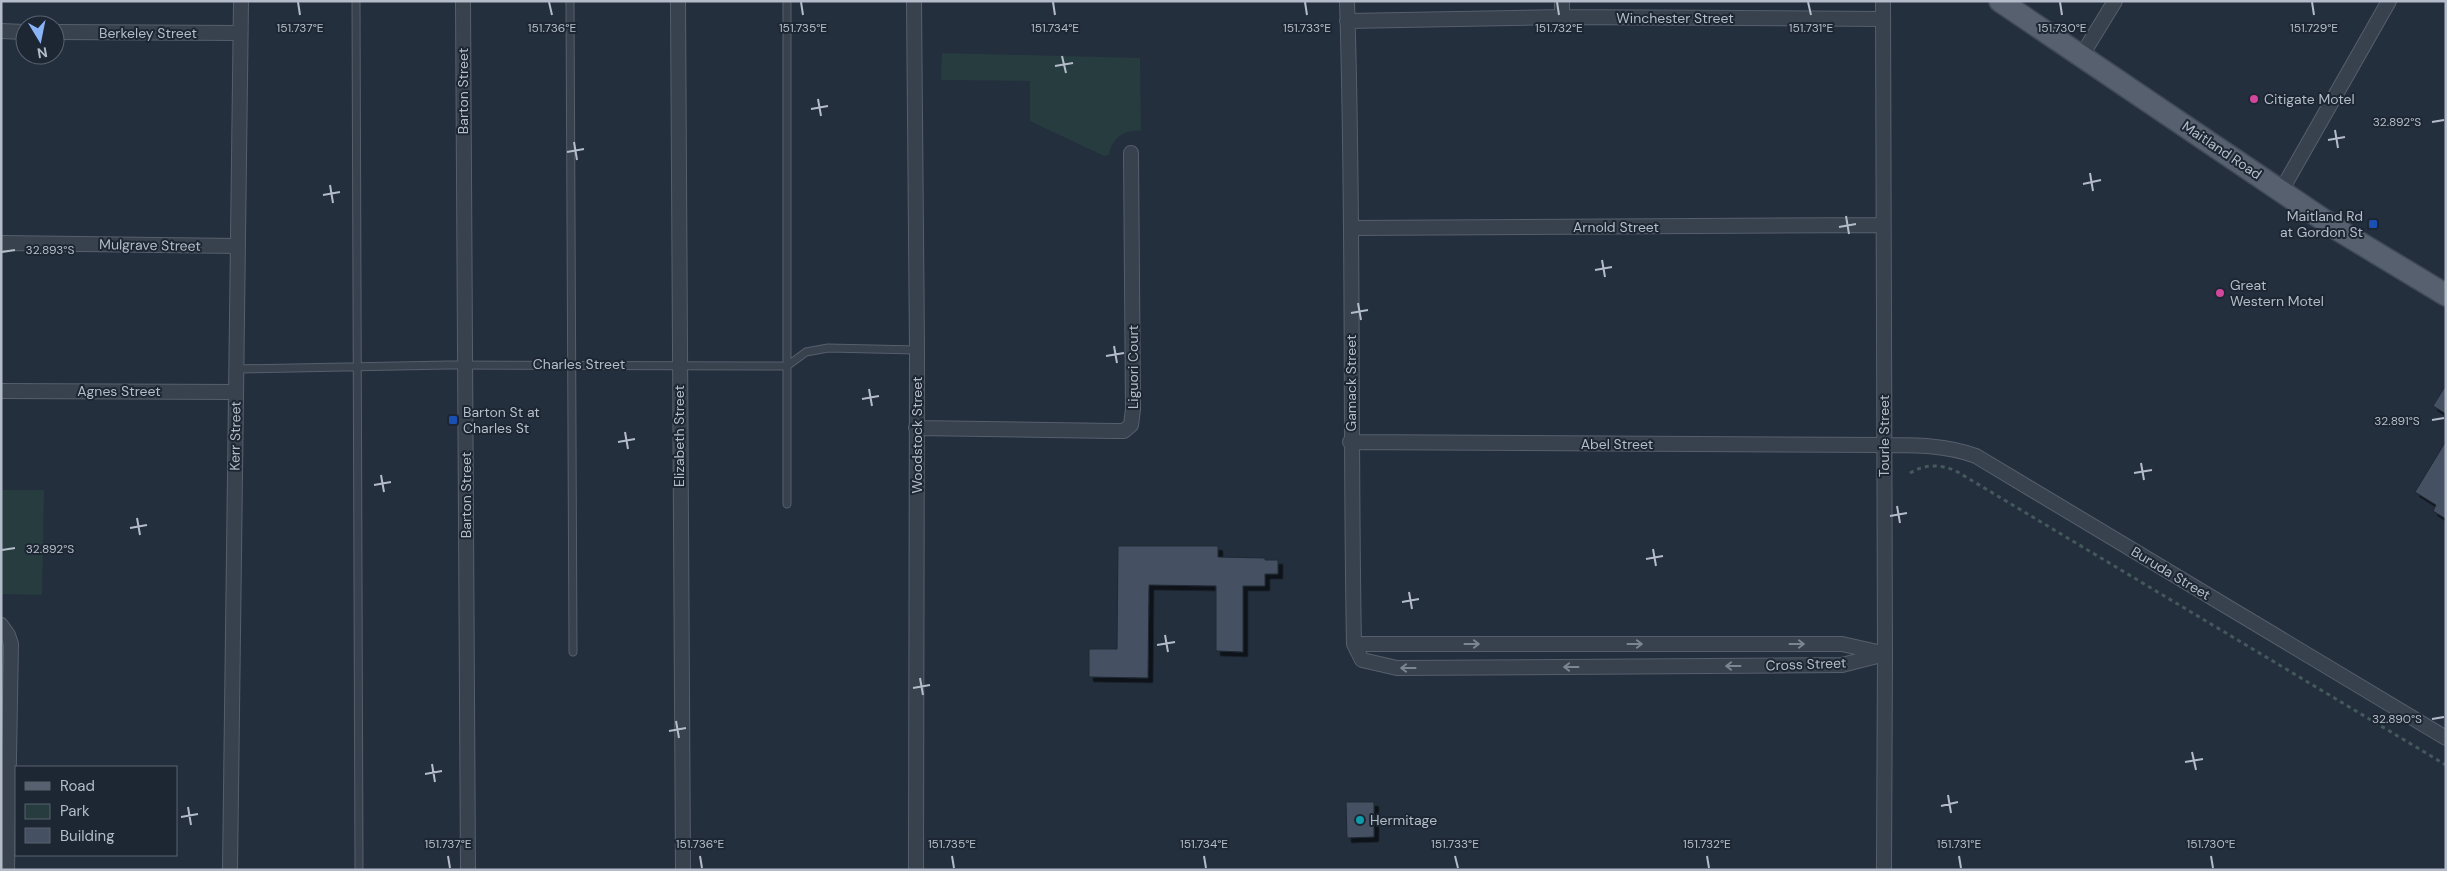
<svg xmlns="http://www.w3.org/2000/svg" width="2447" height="871" font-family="'DM Sans',sans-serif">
  <defs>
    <filter id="shadow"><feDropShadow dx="4.5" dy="4.5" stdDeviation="0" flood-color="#0009"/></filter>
  </defs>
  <rect width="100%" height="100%" fill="#242f3e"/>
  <path fill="#263c3f" d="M 942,53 L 1140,58 L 1141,131 C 1124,129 1112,138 1109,155 L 1104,156 L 1030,121 L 1030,81 L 941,80 Z
    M 1,490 L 44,490 L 42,595 L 1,594 Z"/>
  <path fill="#455162" stroke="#1f2835" filter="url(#shadow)" d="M 2446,385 L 2446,414 L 2433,406 Z
    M 2446,441 L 2446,519 L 2433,511 L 2436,505 L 2415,492 Z
    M 1118,546 L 1218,546 L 1218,557 L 1265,558 L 1265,560 L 1278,560 L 1278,574 L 1265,574 L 1265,586 L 1243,586 L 1243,652 L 1216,651 L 1216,586 L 1149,585 L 1148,678 L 1089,677 L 1089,649 L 1117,649 Z
    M 1346,802 L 1374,802 L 1374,837 L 1347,838 Z"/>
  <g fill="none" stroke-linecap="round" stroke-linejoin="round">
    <g stroke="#565f6c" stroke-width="9">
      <path id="lane" d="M 356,1 L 359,870
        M 570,1 L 573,652
        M 236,369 L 449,365 L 787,366 L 806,352 L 828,348 L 917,350
        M 787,504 L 787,1"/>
    </g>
    <g stroke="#565f6c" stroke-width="16">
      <path id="street" d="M 463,1 L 468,870
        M 678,1 L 683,870
        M 914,1 L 917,350 L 916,870
        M 1347,1 C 1354,215 1350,430 1354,644 L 1362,660 L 1397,668 L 1842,665 L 1885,654
        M 1883,1 L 1885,654 L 1884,870
        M 1562,17 L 1562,1
        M 1347,21 L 1562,17 L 1883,19
        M 1,31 L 25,32
        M 55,32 L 240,33
        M 2082,55 L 2115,1
        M 2281,191 L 2389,1
        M 1351,228 L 1882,225
        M 1,243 L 238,246
        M 1,391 L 236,392
        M 916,428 L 1115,431 L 1124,431 L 1131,425 L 1133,409 L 1131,153
        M 1350,442 L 1884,445 C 1916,445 1946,445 1976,456 L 2446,738
        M 1,625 L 8,635 L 11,644 L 7,870
        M 1354,644 L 1842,644 L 1882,653
        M 230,870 L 241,1"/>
    </g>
    <g stroke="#414a57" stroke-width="24">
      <path id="primary" d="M 2000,1 L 2340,231 L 2446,295"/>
    </g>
    <path stroke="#44595c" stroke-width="3" stroke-dasharray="4 4" stroke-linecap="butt" d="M 1910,473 C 1925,464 1941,464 1956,471 L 2446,765"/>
    <use href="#lane" stroke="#38414e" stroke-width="7"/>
    <use href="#street" stroke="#38414e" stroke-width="14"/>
    <use href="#primary" stroke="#56606e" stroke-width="21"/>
  </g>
  <defs><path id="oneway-shaft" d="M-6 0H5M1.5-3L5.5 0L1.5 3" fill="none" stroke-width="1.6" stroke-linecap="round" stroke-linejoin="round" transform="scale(1.25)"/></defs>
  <g stroke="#7c8592">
    <use href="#oneway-shaft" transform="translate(1472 644)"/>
    <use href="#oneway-shaft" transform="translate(1635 644)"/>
    <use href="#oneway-shaft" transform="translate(1797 644)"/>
    <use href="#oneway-shaft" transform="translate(1733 666) rotate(180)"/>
    <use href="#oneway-shaft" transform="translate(1571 667) rotate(180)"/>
    <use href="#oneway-shaft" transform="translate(1408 668) rotate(180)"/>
  </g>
  <path fill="none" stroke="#b4bcc9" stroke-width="2" d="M 298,2 L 300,15M 549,2 L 552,15M 801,2 L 803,15M 1053,2 L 1055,15M 1305,2 L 1307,15M 1557,2 L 1559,15M 1808,2 L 1811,15M 2060,2 L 2062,15M 2312,2 L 2314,15M 1062,56 L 1066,73M 1055,66 L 1073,63M 818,99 L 821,116M 811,109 L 828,106M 2432,122 L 2444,120M 2335,130 L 2338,148M 2328,140 L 2345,137M 574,142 L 577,160M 567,152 L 584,149M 2090,173 L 2093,191M 2083,184 L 2101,180M 330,185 L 333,203M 323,195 L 340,192M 1846,216 L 1849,234M 1839,227 L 1856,224M 2,252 L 15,250M 1602,260 L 1605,277M 1595,270 L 1612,267M 1358,303 L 1361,320M 1351,313 L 1368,310M 1114,346 L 1117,363M 1106,356 L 1124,353M 869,389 L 872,406M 862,399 L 879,396M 2432,420 L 2444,418M 625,432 L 628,449M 618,442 L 635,439M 2141,463 L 2144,480M 2134,473 L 2152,470M 381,475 L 384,492M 374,485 L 391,482M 1897,506 L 1900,523M 1890,516 L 1907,513M 137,518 L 140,535M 130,528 L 147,525M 1653,549 L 1656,566M 2,550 L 15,548M 1646,559 L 1663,556M 1409,592 L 1412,609M 1402,602 L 1419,599M 1165,635 L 1168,652M 1157,645 L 1175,642M 920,678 L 923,695M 913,688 L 930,685M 2432,719 L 2444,717M 676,721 L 679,738M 669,731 L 686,728M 2192,752 L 2196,770M 2185,762 L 2203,759M 432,764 L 435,782M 425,774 L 442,771M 1948,795 L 1951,813M 1941,806 L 1958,802M 188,807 L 191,825M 181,817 L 198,814M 448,856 L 450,868M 700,856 L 702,868M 952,856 L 954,868M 1204,856 L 1206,868M 1455,856 L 1458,868M 1707,856 L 1709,868M 1959,856 L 1961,868M 2211,856 L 2213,868"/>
  <g fill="#d1479c" stroke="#1d2633" stroke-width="2">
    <circle cx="2254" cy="99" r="5"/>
    <circle cx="2220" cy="293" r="5"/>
  </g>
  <g fill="#1a4fb4" stroke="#1d2633" stroke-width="2">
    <rect x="2368" y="219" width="10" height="10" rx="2.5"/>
    <rect x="448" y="415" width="10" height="10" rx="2.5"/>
  </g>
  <circle fill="#0f9aa8" stroke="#1d2633" stroke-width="2" cx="1360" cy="820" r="5"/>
  <g text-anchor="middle" stroke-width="4" stroke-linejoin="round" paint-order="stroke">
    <g font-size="14" fill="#b4bcc9" stroke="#1d2633">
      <text x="1675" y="23">Winchester Street</text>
      <text x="148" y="38">Berkeley Street</text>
      <text transform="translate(463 91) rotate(-90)" y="5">Barton Street</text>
      <text transform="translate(2222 150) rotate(34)" y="5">Maitland Road</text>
      <text x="1616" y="232">Arnold Street</text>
      <text transform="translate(150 245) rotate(1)" y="5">Mulgrave Street</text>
      <text x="579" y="369">Charles Street</text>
      <text transform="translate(1133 367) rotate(-90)" y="5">Liguori Court</text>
      <text transform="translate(1351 383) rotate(-90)" y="5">Gamack Street</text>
      <text x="119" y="396">Agnes Street</text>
      <text transform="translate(917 435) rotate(-90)" y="5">Woodstock Street</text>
      <text transform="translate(235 436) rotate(-89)" y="5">Kerr Street</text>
      <text transform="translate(679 436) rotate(-90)" y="5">Elizabeth Street</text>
      <text transform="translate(1884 436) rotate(-90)" y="5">Tourle Street</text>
      <text x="1617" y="449">Abel Street</text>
      <text transform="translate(466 495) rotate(-90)" y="5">Barton Street</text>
      <text transform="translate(2171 573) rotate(31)" y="5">Buruda Street</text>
      <text transform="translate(1806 664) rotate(-2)" y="5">Cross Street</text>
    </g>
    <g font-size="14" fill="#b4bcc9" stroke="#1d2633" text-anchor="start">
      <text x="2264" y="104">Citigate Motel</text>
      <text x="2363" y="221" text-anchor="end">Maitland Rd<tspan x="2363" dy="16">at Gordon St</tspan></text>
      <text x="2230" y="290">Great<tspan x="2230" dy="16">Western Motel</tspan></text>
      <text x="463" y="417">Barton St at<tspan x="463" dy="16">Charles St</tspan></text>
      <text x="1370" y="825">Hermitage</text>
    </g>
  </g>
  <g font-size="12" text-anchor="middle" fill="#b4bcc9" stroke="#1d2633" stroke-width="4" stroke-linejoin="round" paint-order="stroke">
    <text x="300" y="32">151.737°E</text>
    <text x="552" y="32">151.736°E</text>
    <text x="803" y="32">151.735°E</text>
    <text x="1055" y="32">151.734°E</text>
    <text x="1307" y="32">151.733°E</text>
    <text x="1559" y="32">151.732°E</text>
    <text x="1811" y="32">151.731°E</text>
    <text x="2062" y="32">151.730°E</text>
    <text x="2314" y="32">151.729°E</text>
    <text x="2397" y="126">32.892°S</text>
    <text x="50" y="254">32.893°S</text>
    <text x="2397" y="425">32.891°S</text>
    <text x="50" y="553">32.892°S</text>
    <text x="2397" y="723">32.890°S</text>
    <text x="448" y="848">151.737°E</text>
    <text x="700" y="848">151.736°E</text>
    <text x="952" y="848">151.735°E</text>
    <text x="1204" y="848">151.734°E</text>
    <text x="1455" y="848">151.733°E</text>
    <text x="1707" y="848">151.732°E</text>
    <text x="1959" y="848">151.731°E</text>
    <text x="2211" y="848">151.730°E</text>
  </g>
  <rect width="2447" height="871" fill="none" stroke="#b4bcc9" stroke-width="5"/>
  <rect x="15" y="766" width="162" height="90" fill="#1d2633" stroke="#59626f"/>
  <rect x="25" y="782" width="25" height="8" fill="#56606e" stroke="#59626f"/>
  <text x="60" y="791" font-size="15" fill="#b4bcc9">Road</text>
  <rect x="25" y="804" width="25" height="15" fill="#263c3f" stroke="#59626f"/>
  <text x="60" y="816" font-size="15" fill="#b4bcc9">Park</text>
  <rect x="25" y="828" width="25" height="15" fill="#455162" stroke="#59626f"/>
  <text x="60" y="841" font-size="15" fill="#b4bcc9">Building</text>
  <g transform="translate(40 40) rotate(170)"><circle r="24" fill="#1d2633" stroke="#59626f"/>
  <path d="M0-4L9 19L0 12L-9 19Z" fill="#8ab4f8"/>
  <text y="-8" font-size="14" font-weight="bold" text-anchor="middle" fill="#b4bcc9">N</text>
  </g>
</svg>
